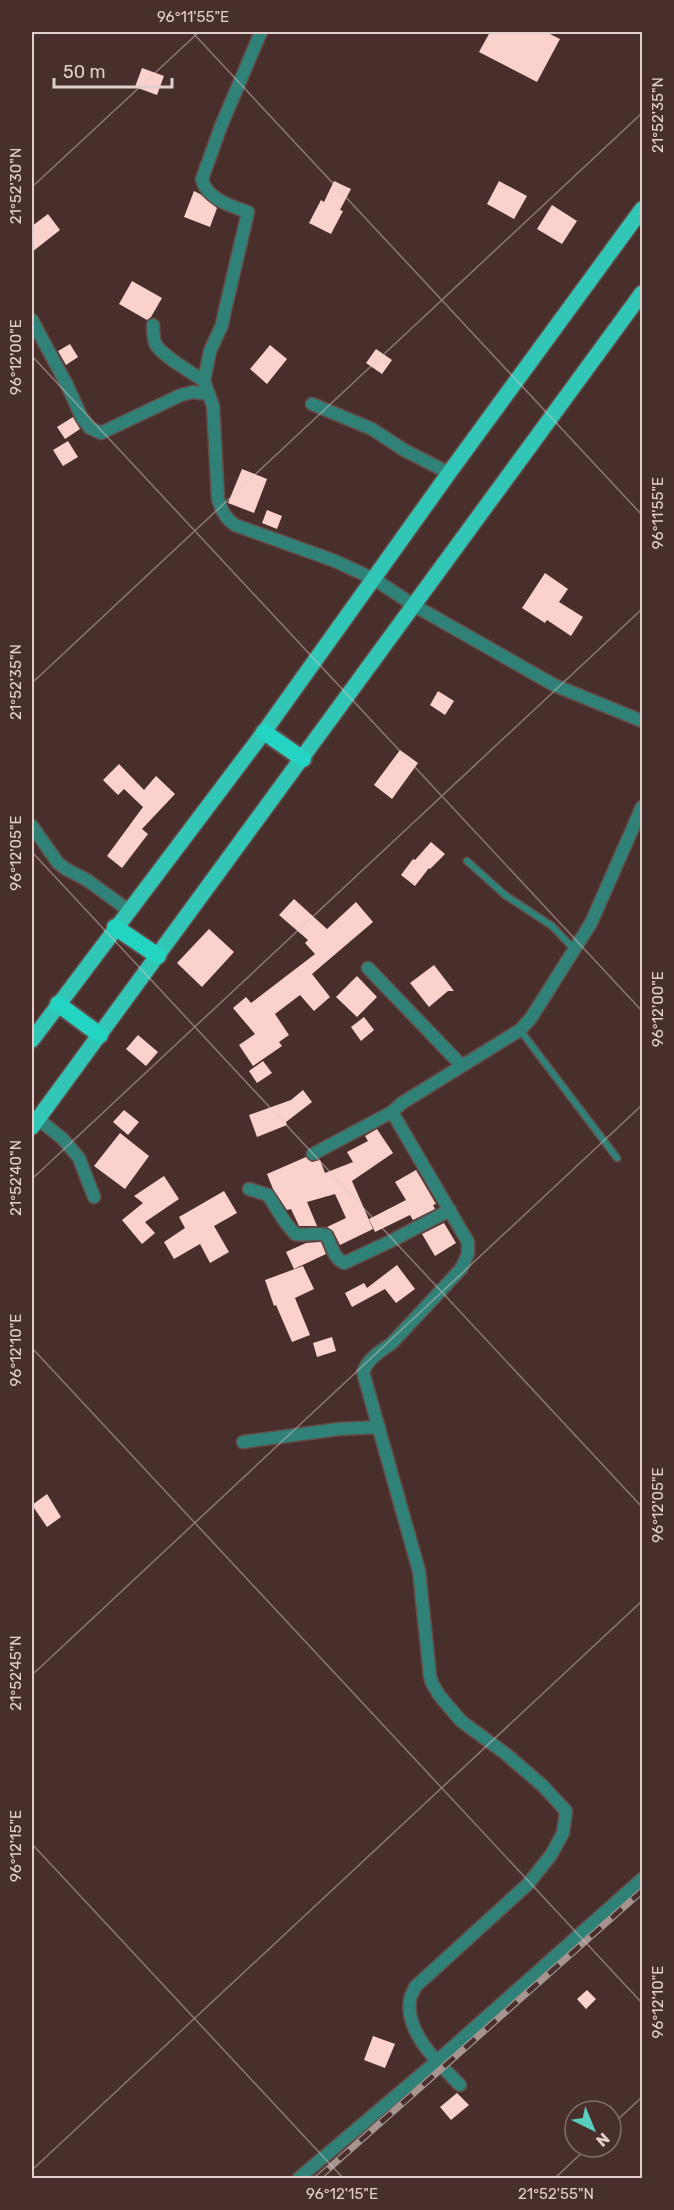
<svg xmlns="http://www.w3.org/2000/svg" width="674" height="2210" font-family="Rubik,sans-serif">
  <rect width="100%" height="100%" fill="#492f2c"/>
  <path fill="#fad1cb" d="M 490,32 L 546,32 L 560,39 L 537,82 L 479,52 Z
    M 142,68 L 164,76 L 157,95 L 135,87 Z
    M 334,181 L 351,189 L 340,210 L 343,211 L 331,234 L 309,223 L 321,200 L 324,202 Z
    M 499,181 L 527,196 L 514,219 L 487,204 Z
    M 194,191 L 200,194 L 217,208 L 210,227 L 184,217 Z
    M 552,205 L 577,221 L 562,244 L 537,229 Z
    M 48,214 L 60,230 L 32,252 L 32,226 Z
    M 132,281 L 162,298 L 151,317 L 147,320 L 119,304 Z
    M 70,344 L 78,357 L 66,365 L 58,351 Z
    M 270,345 L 287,359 L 267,384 L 250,369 Z
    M 376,349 L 392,360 L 382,374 L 366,363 Z
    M 73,417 L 80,429 L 65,439 L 57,427 Z
    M 68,441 L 78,457 L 63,466 L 53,450 Z
    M 242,469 L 267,479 L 254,513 L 228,503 Z
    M 267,510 L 282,516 L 277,529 L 262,523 Z
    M 545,573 L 568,589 L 559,602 L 583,617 L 571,636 L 547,620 L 545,623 L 522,608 Z
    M 438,691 L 454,701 L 445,715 L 430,705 Z
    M 400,750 L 418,763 L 392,799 L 374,785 Z
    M 119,764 L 144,790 L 156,776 L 175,794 L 142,829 L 148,834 L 122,868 L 107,856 L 143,807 L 124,789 L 118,795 L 103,780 Z
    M 431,842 L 445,854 L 430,869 L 429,868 L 415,886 L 401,875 L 413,859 L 415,860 Z
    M 294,899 L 327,929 L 356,902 L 373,922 L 312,974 L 330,997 L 314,1011 L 300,995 L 275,1014 L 289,1035 L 279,1042 L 282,1046 L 253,1066 L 239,1045 L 255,1034 L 233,1008 L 246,997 L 251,1003 L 315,954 L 305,943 L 308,940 L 279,915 Z
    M 209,929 L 234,952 L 202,987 L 177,963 Z
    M 434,965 L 454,991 L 448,991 L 429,1007 L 410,983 Z
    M 357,976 L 377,997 L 357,1017 L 336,997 Z
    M 364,1017 L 374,1030 L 361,1041 L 351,1027 Z
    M 138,1035 L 158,1052 L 146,1066 L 126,1049 Z
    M 263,1061 L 272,1073 L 257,1083 L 249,1071 Z
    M 303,1090 L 312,1102 L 286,1122 L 287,1125 L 257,1137 L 249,1115 L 291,1100 Z
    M 124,1110 L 139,1122 L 128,1135 L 113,1122 Z
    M 377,1129 L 393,1153 L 352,1181 L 373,1229 L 340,1245 L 333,1231 L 327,1227 L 346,1218 L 335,1194 L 307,1202 L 317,1226 L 299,1226 L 291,1209 L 287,1210 L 273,1189 L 267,1174 L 306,1157 L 312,1162 L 320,1160 L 325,1173 L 353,1162 L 347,1152 L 368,1141 L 365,1136 Z
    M 120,1133 L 149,1156 L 125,1189 L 94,1166 Z
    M 416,1170 L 436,1204 L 433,1205 L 435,1209 L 413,1220 L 410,1215 L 375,1232 L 369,1219 L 406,1200 L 395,1182 Z
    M 164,1176 L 179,1199 L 145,1222 L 155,1233 L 142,1244 L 122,1220 L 143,1203 L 134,1196 Z
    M 224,1191 L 237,1213 L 214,1226 L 229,1252 L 210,1263 L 200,1244 L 174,1259 L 164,1242 L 185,1228 L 179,1217 Z
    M 444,1223 L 456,1243 L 435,1256 L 422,1234 Z
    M 319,1242 L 321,1242 L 326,1254 L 294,1269 L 286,1252 L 306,1243 Z
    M 397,1265 L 415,1289 L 396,1303 L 385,1289 L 352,1307 L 345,1293 L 364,1283 L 367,1288 Z
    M 303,1266 L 314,1289 L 295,1298 L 310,1335 L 292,1342 L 276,1305 L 274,1306 L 265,1280 Z
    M 332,1337 L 336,1351 L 317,1357 L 313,1343 Z
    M 47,1494 L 61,1517 L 47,1527 L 32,1505 Z
    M 587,1990 L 596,1999 L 586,2009 L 577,1999 Z
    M 373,2036 L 395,2044 L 385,2068 L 364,2060 Z
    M 457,2093 L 469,2105 L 451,2120 L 440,2107 Z"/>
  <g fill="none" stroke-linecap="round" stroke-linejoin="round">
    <g stroke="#644c49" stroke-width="9">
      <path id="service" d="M 467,861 L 505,895 L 552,926 L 574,949
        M 520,1030 L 617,1158"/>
    </g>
    <g stroke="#644c49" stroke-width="15">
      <path id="minor" d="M 261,32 L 221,126 L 202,179 C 206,198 230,206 248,212 L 225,310 L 222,325 L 210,351 L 204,381 L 213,406 L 218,499 C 222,511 225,518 235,525 L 335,561 L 374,579 L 415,606 L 554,685 L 642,721
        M 32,320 L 67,385 L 82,418 L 90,428 L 101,433 L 181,395 L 193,392 L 209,394
        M 153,325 C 153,332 153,339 156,345 C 165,358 191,372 204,381
        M 312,404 L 372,429 L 404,450 L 449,473
        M 32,826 L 58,863 L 66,869 L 87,880 L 128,910
        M 368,968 L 462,1066
        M 38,1119 L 63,1139 L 79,1158 L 94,1197
        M 313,1154 L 392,1112
        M 249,1189 L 268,1195 L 285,1222 L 295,1234 C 306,1236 317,1232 326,1235 C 332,1245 333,1258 344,1263 L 391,1241 L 450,1210
        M 243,1442 L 339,1429 L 379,1427
        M 460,2085 C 439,2064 405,2033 410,2000 C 410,1996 414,1991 415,1987 L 528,1884 L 551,1855 L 563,1833 L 566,1811 L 543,1786 L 506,1754 L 461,1721 L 439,1695 L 432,1683 L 430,1676 L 419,1571 L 363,1372 C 368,1359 380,1351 391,1344 L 461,1269 L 468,1254 L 468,1242 L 392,1112 L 402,1103 L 520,1030 L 531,1018 L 591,923 L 642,807
        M 299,2178 L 437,2061 L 642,1879"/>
    </g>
    <g stroke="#644c49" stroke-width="18">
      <path id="primary" d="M 32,1040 L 264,732 L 449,473 L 642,209
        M 32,1127 L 642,293"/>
    </g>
    <g stroke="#644c49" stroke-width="20">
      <path id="trunk" d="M 264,732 L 303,759
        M 115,927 L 158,956
        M 58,1004 L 100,1035"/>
    </g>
    <use href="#service" stroke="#308278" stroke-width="6"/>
    <use href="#minor" stroke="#308278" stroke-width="12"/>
    <use href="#primary" stroke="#32c6b6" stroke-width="15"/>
    <use href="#trunk" stroke="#24d4c2" stroke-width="16"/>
    <g stroke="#a79390" stroke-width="7">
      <path id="rail" d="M 318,2178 L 642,1891"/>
    </g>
    <use href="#rail" stroke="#492f2c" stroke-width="4.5" stroke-dasharray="14" stroke-linecap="butt"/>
  </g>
  <path fill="none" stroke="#e0cfcd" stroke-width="1.5" stroke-opacity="0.45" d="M 192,32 L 642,515M 32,187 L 199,32M 32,356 L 642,1011M 32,683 L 642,113M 32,852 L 642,1507M 32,1179 L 642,609M 32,1348 L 642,2003M 32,1675 L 642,1105M 32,1844 L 343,2178M 611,2126 L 642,2097M 32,2170 L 642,1601M 555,2178 L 588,2147"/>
  <rect width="674" height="2210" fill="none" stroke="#492f2c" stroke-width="66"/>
  <g transform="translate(593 2129) rotate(137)"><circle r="28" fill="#492f2c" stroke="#856f6c" stroke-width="1.5"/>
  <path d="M0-4.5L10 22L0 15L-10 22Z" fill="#58cebf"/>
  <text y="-9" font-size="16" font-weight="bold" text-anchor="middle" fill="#e0cfcd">N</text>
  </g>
  <path d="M54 78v9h118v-9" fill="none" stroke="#e0cfcd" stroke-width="3"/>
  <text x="63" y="78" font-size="18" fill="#e0cfcd" stroke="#492f2c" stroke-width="4.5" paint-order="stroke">50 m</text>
  <rect x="33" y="33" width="608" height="2144" fill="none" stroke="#e0cfcd" stroke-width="2"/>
  <g font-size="15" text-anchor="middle" fill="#e0cfcd">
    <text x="193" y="22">96°11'55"E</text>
    <text transform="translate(658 115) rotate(-90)" y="5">21°52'35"N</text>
    <text transform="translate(16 186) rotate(-90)" y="5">21°52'30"N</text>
    <text transform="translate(16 357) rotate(-90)" y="5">96°12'00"E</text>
    <text transform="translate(658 513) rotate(-90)" y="5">96°11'55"E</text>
    <text transform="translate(16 682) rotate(-90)" y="5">21°52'35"N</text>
    <text transform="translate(16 853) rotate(-90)" y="5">96°12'05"E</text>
    <text transform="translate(658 1009) rotate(-90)" y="5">96°12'00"E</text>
    <text transform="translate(16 1178) rotate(-90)" y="5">21°52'40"N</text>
    <text transform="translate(16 1350) rotate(-90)" y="5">96°12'10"E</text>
    <text transform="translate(658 1505) rotate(-90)" y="5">96°12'05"E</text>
    <text transform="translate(16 1673) rotate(-90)" y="5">21°52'45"N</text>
    <text transform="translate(16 1846) rotate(-90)" y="5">96°12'15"E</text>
    <text transform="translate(658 2002) rotate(-90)" y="5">96°12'10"E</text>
    <text x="342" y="2199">96°12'15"E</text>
    <text x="556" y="2199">21°52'55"N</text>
  </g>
</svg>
